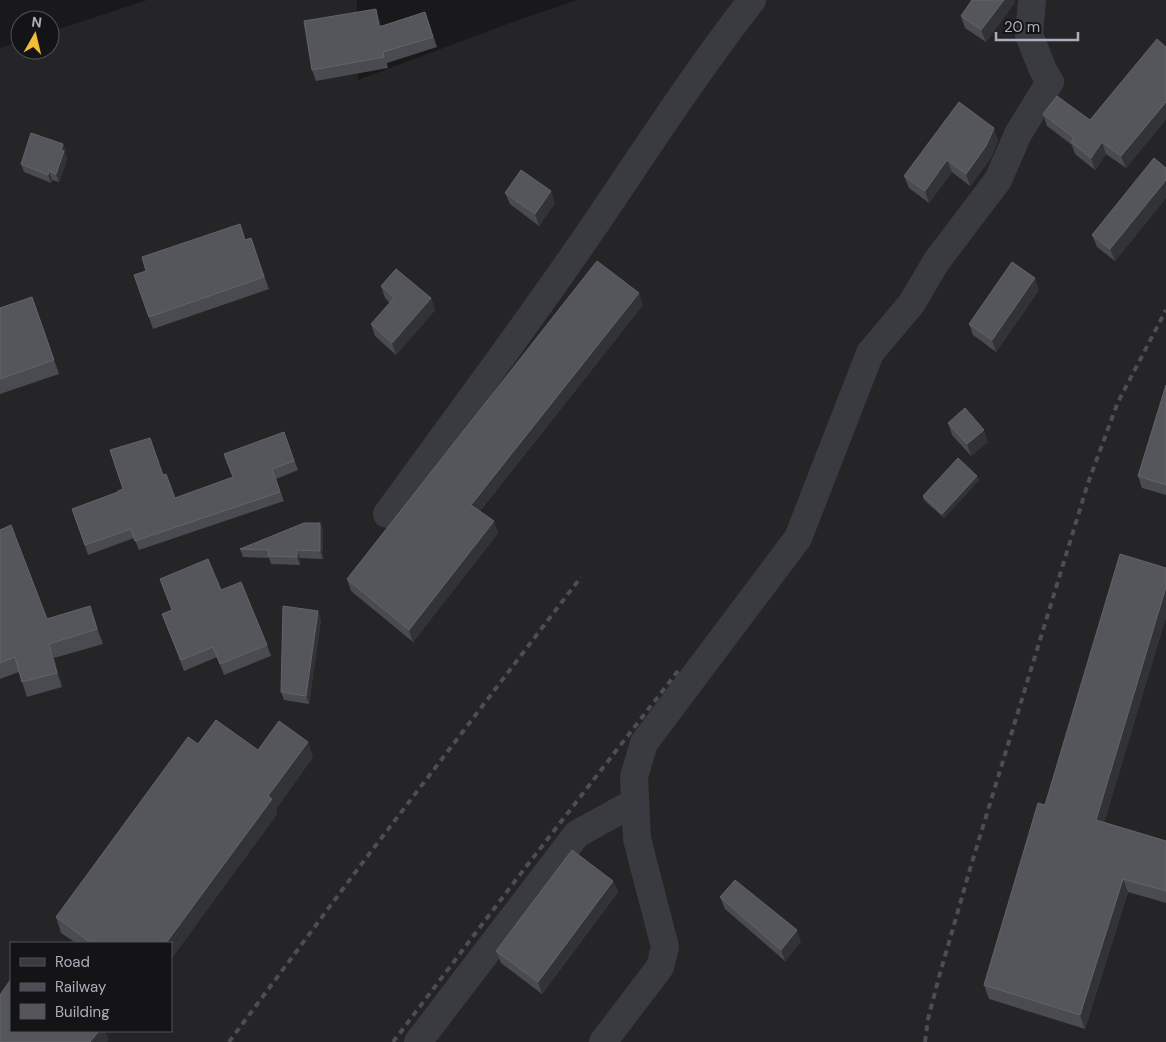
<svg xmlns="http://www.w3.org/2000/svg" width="1166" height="1042" font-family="'DM Sans',sans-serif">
  <rect width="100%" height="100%" fill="#19191b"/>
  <path fill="#252528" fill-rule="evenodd" d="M 147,0 L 357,0 L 358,80 L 521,19 L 577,0 L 1166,0 L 1166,1042 L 0,1042 L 0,48 L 20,41 L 20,50 L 50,50 L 50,32 ZM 11,943 L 171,943 L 171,1031 L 11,1031 Z"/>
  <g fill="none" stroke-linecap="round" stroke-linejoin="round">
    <path stroke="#3a3b40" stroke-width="28" d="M 387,514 C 455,420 525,327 590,232 C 643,154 694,74 752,0
      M 418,1042 L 577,834 L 635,802
      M 603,1042 L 660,967 L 665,947 L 637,839 L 634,777 L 644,743 L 798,538 L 870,353 L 912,303 L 936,262 L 998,180 L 1018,134 L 1050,82 L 1043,70 L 1029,35 L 1032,0"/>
    <path stroke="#4d4e55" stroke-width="4" stroke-dasharray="6 5" stroke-linecap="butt" d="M 229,1042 L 357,870 L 581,577
      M 393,1042 L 515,881 L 678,671
      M 925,1042 L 928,1019 L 939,977 L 970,869 L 1088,483 L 1118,402 L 1166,310"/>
  </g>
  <path fill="#4a4b50" d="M 972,0 L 1014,0 L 1015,2 L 986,42 L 965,28 L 961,16 Z
    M 425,12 L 437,47 L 387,63 L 388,68 L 316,81 L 312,70 L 379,19 L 381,26 Z
    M 1166,47 L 1166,119 L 1126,168 L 1106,154 L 1095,170 L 1075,154 L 1072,145 L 1047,126 L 1043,114 L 1090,120 Z
    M 998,140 L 991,158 L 970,186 L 952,172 L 929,203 L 909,188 L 904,176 Z
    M 63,144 L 66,152 L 65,154 L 67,159 L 59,182 L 52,180 L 51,183 L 24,172 L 21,164 Z
    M 1166,168 L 1166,198 L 1115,261 L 1097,247 L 1092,235 Z
    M 505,193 L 555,203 L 539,226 L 510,204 Z
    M 251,238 L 269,289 L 153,329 L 134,275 Z
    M 381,286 L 431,298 L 435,310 L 396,355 L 375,336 L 371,324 L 390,303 L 385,298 Z
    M 1039,290 L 996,352 L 973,335 L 969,324 Z
    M 32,297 L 59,374 L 0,394 L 0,308 Z
    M 643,305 L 480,511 L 498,533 L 413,642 L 351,591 L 347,579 Z
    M 1166,385 L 1166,495 L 1142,488 L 1138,476 Z
    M 948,423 L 988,442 L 971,456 L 952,435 Z
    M 284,432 L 298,470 L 276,479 L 284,501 L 139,550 L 134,538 L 88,555 L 72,509 L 118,492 L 163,475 L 175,498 L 233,478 Z
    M 977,476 L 979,480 L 944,518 L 924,500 L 923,496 Z
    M 320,523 L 323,531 L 323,559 L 300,558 L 300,565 L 271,564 L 269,558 L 243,557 L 240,549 Z
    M 0,530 L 47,619 L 90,606 L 103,644 L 54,658 L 62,687 L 27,697 L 19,672 L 0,679 Z
    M 1166,568 L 1166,617 L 1104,822 L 1166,841 L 1166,903 L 1128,892 L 1085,1029 L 989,999 L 984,985 L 1045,805 Z
    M 221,590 L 267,645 L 271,656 L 224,675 L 217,657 L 184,671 L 162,614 Z
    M 321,619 L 309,704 L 284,700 L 281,692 Z
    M 258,750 L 313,757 L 276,809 L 277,814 L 171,959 L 171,943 L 76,943 L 61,933 L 56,917 Z
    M 613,881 L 618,892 L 542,994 L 501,963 L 496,951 Z
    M 720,897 L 801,942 L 785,961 L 725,909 Z"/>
  <path fill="#323336" d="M 1004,0 L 1014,0 L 1015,2 L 986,42 L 981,30 Z
    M 376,9 L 379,19 L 383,37 L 379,27 Z
    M 1166,102 L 1166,119 L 1126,168 L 1121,156 Z
    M 994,128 L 998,140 L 991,158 L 970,186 L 966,174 Z
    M 1102,142 L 1106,154 L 1095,170 L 1091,158 Z
    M 63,144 L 66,152 L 65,154 L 67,159 L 59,182 L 56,174 L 61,150 Z
    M 947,160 L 952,172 L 929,203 L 925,191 Z
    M 49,171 L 52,180 L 51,183 L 48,175 Z
    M 1166,180 L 1166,198 L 1115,261 L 1110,249 Z
    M 551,191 L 555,203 L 539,226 L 535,214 Z
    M 1035,278 L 1039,290 L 996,352 L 992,340 Z
    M 639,293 L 643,305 L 475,517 L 471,505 Z
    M 431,298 L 435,310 L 396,355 L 392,343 Z
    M 984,430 L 988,442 L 971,456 L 967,444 Z
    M 977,476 L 979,480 L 944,518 L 942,514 Z
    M 494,521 L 498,533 L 413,642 L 409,630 Z
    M 320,523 L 323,531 L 323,559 L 320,551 Z
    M 297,550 L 300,558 L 300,565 L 297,557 Z
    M 1166,587 L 1166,617 L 1101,834 L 1096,820 Z
    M 90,606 L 95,620 L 103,644 L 97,629 Z
    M 318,611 L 321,619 L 309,704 L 306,696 Z
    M 49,644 L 54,658 L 62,687 L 57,673 Z
    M 308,742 L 313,757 L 276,809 L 277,814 L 171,959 L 171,943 L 166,943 L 268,796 Z
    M 1123,879 L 1128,892 L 1085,1029 L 1080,1015 Z
    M 613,881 L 618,892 L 542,994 L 538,982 Z
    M 797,930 L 801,942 L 785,961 L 781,950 Z
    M 99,1031 L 105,1031 L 109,1040 L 107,1042 L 90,1042 Z"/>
  <path fill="#55565c" stroke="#62646a" d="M 972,0 L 1004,0 L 981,30 L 961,16 Z
    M 376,9 L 379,27 L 425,12 L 433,37 L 383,52 L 384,57 L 312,70 L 304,21 Z
    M 1157,39 L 1166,47 L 1166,102 L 1121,156 L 1102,142 L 1091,158 L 1071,142 L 1074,138 L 1043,114 L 1057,96 L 1090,120 Z
    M 959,102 L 994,128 L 986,146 L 966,174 L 947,160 L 925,191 L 904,176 Z
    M 31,133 L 63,144 L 61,150 L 64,151 L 56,174 L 49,171 L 48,175 L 21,164 Z
    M 1154,158 L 1166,168 L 1166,180 L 1110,249 L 1092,235 Z
    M 521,170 L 551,191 L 535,214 L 505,193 Z
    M 240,224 L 245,240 L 251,238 L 264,277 L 149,317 L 134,275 L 146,271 L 142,257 Z
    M 597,261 L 639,293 L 471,505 L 494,521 L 409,630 L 347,579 Z
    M 1012,262 L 1035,278 L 992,340 L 969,324 Z
    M 396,269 L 431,298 L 392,343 L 371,324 L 394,298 L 381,286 Z
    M 32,297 L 54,360 L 0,379 L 0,308 Z
    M 1166,385 L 1166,485 L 1138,476 Z
    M 965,408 L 984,430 L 967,444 L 948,423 Z
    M 284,432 L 294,461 L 272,469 L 280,492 L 135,541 L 131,529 L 85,545 L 72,509 L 118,492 L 118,491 L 123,489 L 110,450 L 150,438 L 163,475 L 166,474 L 175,498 L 233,477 L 224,454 Z
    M 958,458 L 977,476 L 942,514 L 923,496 Z
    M 304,523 L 320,523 L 320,551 L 297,550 L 297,557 L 268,556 L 269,550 L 240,549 Z
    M 11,525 L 47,619 L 90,606 L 97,629 L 49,644 L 57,673 L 22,682 L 15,657 L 0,663 L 0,530 Z
    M 1120,554 L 1166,568 L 1166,587 L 1096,820 L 1166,841 L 1166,891 L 1123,879 L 1080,1015 L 984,985 L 1038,803 L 1045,805 Z
    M 208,559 L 221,590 L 241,582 L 267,645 L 220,664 L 213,647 L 181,660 L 162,614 L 172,610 L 160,579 Z
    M 283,606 L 318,611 L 306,696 L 281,692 Z
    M 216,720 L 258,750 L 279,721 L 308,742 L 268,796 L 272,799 L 166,943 L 91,943 L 56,917 L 188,737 L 198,744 Z
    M 572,850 L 613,881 L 538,982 L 496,951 Z
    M 735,880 L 797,930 L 781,950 L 720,897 Z
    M 11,979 L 11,1031 L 99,1031 L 90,1042 L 0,1042 L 0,995 Z"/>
  <rect x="10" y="942" width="162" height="90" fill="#141416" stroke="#505258"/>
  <rect x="20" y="958" width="25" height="8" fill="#3a3b40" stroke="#505258"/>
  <text x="55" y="967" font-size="15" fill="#abafbb">Road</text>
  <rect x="20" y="983" width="25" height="8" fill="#4d4e55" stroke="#505258"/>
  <text x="55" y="992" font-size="15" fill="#abafbb">Railway</text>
  <rect x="20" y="1004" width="25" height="15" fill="#55565c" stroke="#505258"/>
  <text x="55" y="1017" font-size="15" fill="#abafbb">Building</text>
  <g transform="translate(35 35) rotate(8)"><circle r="24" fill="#141416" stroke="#505258"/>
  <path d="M0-4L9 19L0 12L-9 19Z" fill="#f2bc39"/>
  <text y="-8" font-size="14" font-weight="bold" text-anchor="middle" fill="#abafbb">N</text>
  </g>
  <path d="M996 32v8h82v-8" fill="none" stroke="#abafbb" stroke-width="2.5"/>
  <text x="1004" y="32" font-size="15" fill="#abafbb" stroke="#141416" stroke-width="4" paint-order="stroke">20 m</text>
</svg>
